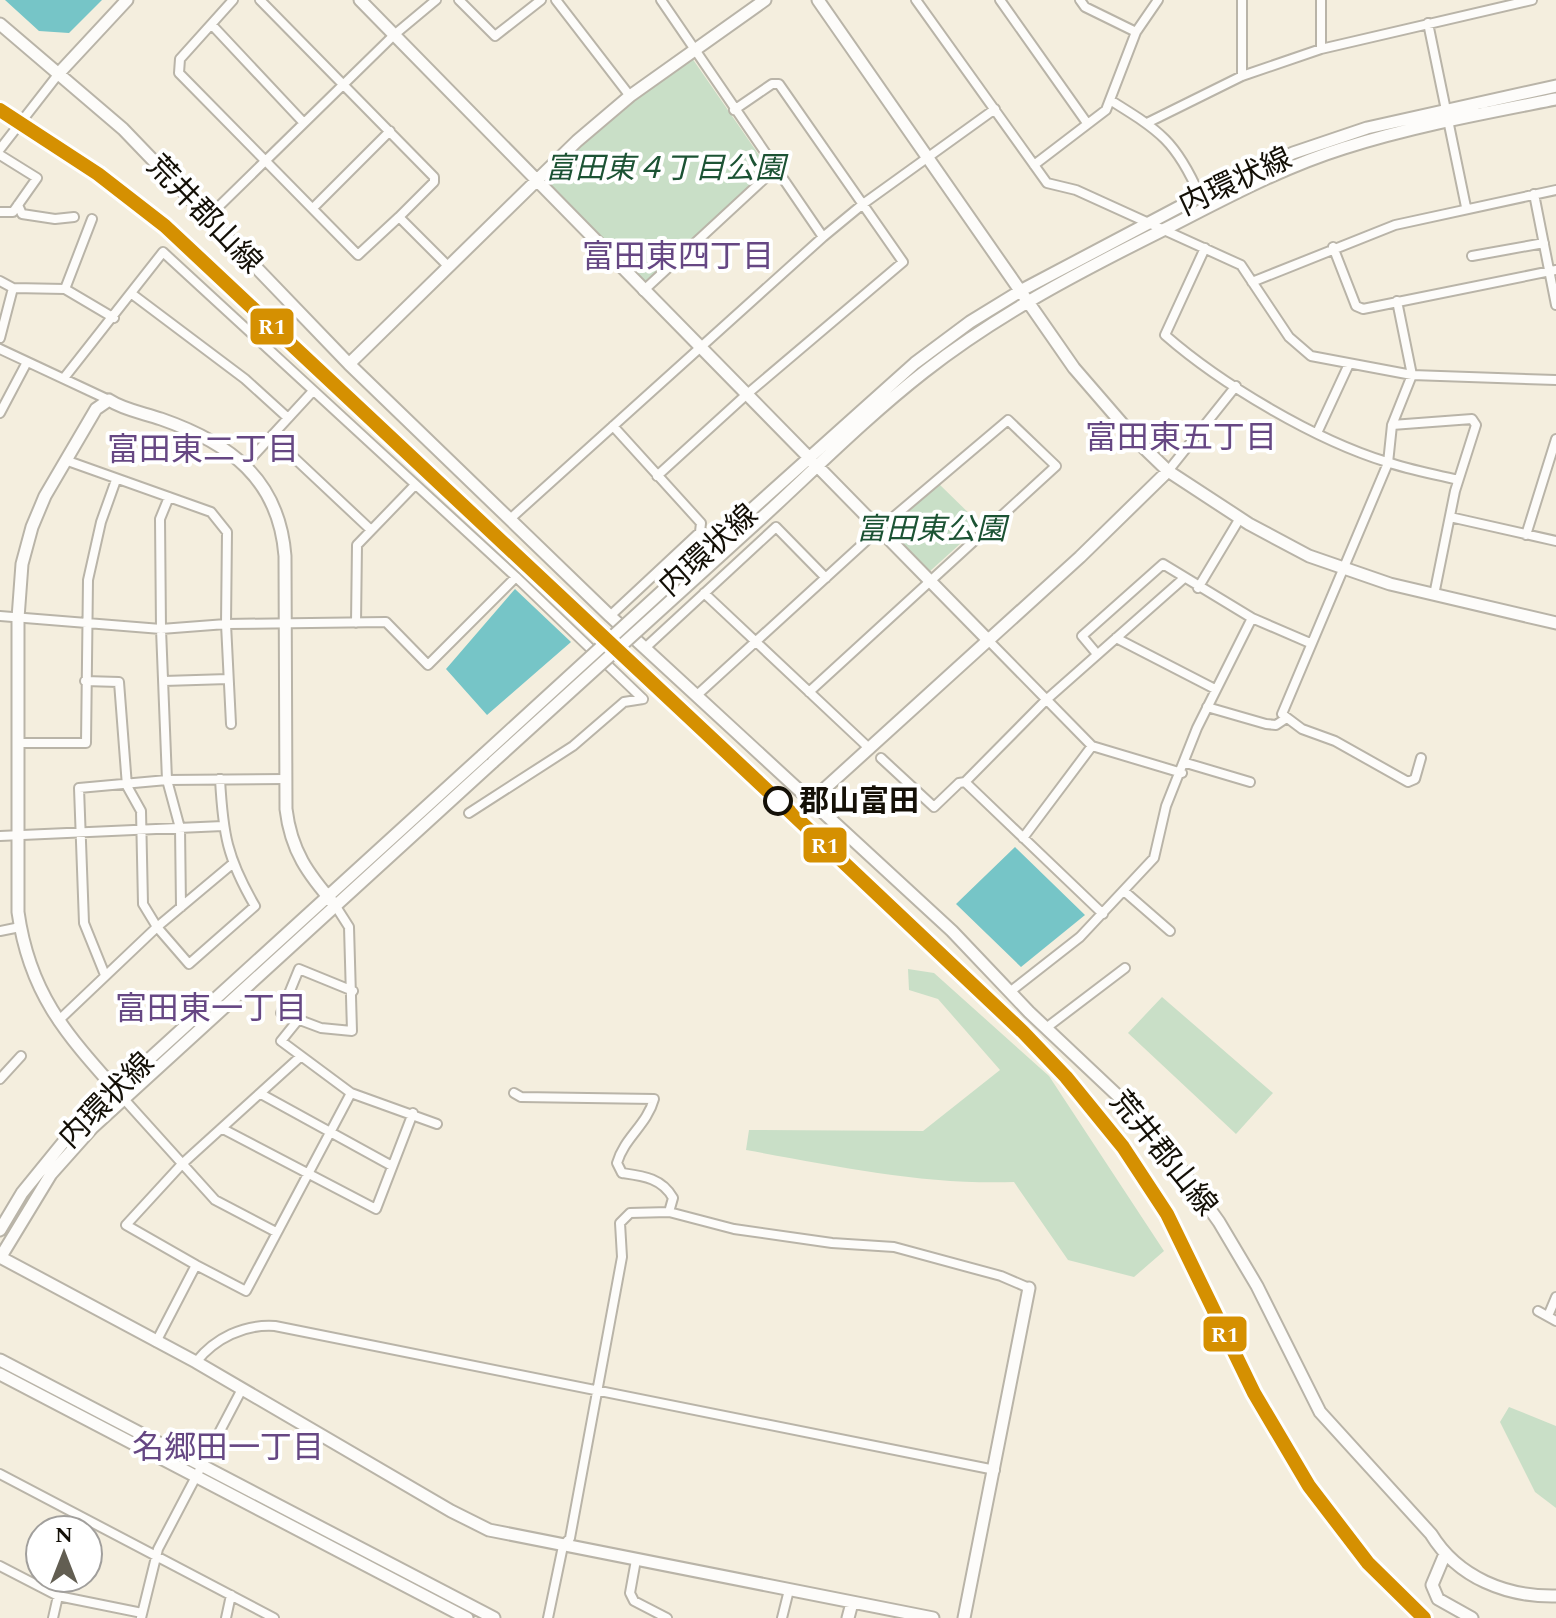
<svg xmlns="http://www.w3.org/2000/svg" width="1556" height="1618" font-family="Spectral,'Noto Sans JP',serif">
  <rect width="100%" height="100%" fill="#f4eede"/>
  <path fill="#c9dfc7" d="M 692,58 L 768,168 L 645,283 L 549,183 C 574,138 650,89 692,58 Z
    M 938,483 L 981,525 L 929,572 L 889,530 L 896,518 Z
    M 908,969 L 934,973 L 1049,1076 L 1164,1251 L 1134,1277 L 1068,1260 L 1014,1182 C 922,1185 836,1166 746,1150 L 749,1130 L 923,1131 L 1000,1070 L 938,999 L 909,990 Z
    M 1162,997 L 1273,1093 L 1236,1134 L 1128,1033 Z
    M 1509,1407 L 1556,1426 L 1556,1508 L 1535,1492 L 1500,1422 Z"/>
  <path fill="#76c5c7" d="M 5,0 L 102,0 L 69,33 L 39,31 Z
    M 515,589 L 571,642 L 487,715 L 446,669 Z
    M 1015,847 L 1085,915 L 1021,967 L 956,904 Z"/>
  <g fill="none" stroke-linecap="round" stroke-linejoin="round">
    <g stroke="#b9b4a8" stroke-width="12">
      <path id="street" d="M 233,0 L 180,59 L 179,73 L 358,255 L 399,217
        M 260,0 L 434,177 L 434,182 L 399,217 L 449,267
        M 459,0 L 495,36 L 541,0
        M 556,0 L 630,96
        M 661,0 L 823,237
        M 916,0 L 1047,183 L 1076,190 L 1241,265 L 1289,337 L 1311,356 L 1412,375 L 1556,380
        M 1000,0 L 1087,123
        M 1321,0 L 1321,49
        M 1428,23 L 1466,207
        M 212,25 L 303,122
        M 1136,32 L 1158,0
        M 1242,76 L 1242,0
        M 1110,100 C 1160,131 1176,141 1200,196
        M 1147,123 L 1242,76 L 1321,49 L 1532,0
        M 0,149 L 60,72
        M 0,155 L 37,178 L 13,212 L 0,212
        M 1034,165 L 1106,110 L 1136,32 L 1085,7 L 1080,0
        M 1534,194 L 1556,305
        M 18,205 L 22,214 L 55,219 L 74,217
        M 313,208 L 390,131
        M 207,218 L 394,35 L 436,0
        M 1333,247 L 1356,306 L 1363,309 L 1556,270
        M 1205,248 L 1165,335 C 1221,384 1315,440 1387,462 C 1410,470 1434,474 1458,480
        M 1472,256 L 1544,243
        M 0,281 L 13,288 L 65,289 L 114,318
        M 1252,282 L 1395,225 L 1556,190
        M 65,289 L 92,219
        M 643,291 L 776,168
        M 132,294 L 245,379 L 288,418
        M 1397,301 L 1412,375 L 1392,425 L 1472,419 L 1476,425 L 1455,491 L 1434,595
        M 0,338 L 13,288
        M 0,349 L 109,400
        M 0,413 L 27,362
        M 1392,425 L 1388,463 L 1282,714 L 1302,729 L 1335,741 L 1408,782 L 1415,779 L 1421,758
        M 1317,433 L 1349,364
        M 272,437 L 371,530
        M 65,460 L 211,512 L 227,532 L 226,624 L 231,724
        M 245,465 L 313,391
        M 1168,471 L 1236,386
        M 657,476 L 746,395 L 903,262 L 779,84 L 772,84 L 734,110
        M 169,497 L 160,519 L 161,629 L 167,780 L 180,828 L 181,907
        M 1450,517 L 1556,541
        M 510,519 L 823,237 L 863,204 L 995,109
        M 1526,535 L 1556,439
        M 516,577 L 643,699
        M 1198,588 L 1240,518
        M 704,593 L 870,749
        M 0,616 L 161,629 L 226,624 L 386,622 L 428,665 L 516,577 L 163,252 L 64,378
        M 610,616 L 700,532 L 701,523 L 613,426
        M 356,623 L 357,545 L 414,486
        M 1116,638 L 1215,689
        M 988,640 L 1092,746 L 1182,773
        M 645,648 L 776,527 L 826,578
        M 1097,654 L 1082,636 L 1163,564 L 1252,618 L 1310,643
        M 85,681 L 119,682 L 127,786 L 141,811 L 143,904 L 157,927 L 189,964 L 255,906 C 227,858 223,834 220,779
        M 164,681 L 228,679
        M 696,696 L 878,530 L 1008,420 L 1056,466 L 809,692
        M 1207,707 L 1266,724 L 1276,725 L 1285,719
        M 18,743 L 86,743 L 88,580 L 101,522 L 116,480
        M 881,758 L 934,807 L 959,783 L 965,782 L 1046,700 L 1183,579
        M 1186,763 L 1250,782
        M 965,782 L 1103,914
        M 469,813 L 573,746 L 624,702 L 643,699
        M 0,836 L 223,826
        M 1023,838 L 1092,746
        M 1124,891 L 1170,931
        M 335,905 L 349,927 L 352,1031 L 321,1028 L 281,1013 L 299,969 L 353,991
        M 0,931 L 20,927
        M 105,975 L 84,923 L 79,788 L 167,780 L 285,779
        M 1011,991 L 1080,937 L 1154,858 L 1166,806 L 1197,728 L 1252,618
        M 298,1020 L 281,1041 L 351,1093 L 437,1124
        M 58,1021 L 157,927 L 231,865
        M 1046,1028 L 1125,968
        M 0,1079 L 21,1056
        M 514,1093 L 521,1097 L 654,1099 C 647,1125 624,1138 617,1163 L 622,1173 C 643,1176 662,1178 673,1198 L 669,1212
        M 261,1094 L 392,1166
        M 123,1098 L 215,1200 L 276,1232
        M 223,1129 L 376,1209 L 413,1113
        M 196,1265 L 126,1225 L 182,1164 L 300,1057
        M 1538,1311 L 1556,1321
        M 1548,1316 L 1556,1297
        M 156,1342 L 196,1265 L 246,1291 L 351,1093
        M 196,1362 C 215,1338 244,1324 275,1326 L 995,1470
        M 0,1474 L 274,1618
        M 636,1560 L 630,1593 L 634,1601 L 667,1618
        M 0,1566 L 58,1596 L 142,1613
        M 53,1618 L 58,1596
        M 141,1618 L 158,1549 L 242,1389
        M 226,1618 L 231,1595
        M 548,1618 L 563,1546 L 570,1538 L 622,1257 L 620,1223 L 630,1213 L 669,1212 L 734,1229 L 832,1243 L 894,1247 L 1001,1276 L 1029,1288
        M 782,1618 L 789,1590"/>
    </g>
    <g stroke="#b9b4a8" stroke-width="15">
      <path id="secondary" d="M 360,0 L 988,640
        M 818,0 L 1074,368 L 1138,442 L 1168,471 L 1249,524 L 1309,556 L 1390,584 L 1556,623
        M 0,24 L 123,129 L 349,364 L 610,616 L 952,931 L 1029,1012 L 1152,1128 L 1219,1222 L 1257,1286 L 1320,1412 L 1431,1534 C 1458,1578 1507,1597 1556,1596
        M 60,72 L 127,0
        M 349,364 L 577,141 L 630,96 L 765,0
        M 741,519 L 915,363 L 970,322 L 1022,290 L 1200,196 L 1293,153 L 1367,128 L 1556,86
        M 754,525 C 810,474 864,419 924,372 C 998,314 1079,272 1163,230 C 1222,200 1280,168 1344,148 C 1413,126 1485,113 1556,99
        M 811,801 L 1080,557 L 1168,471
        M 123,1098 C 69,1037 30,997 18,912 L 18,618 L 22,564 L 32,527 L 45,496 L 96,409 L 109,400 C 124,410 144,413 161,419 C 230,443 279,479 285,556 L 286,809 C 291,851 308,874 335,905
        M 0,1230 L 22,1193 L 79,1123 L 483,755
        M 0,1257 L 196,1362 L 451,1511 L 489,1530 L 933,1618
        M 0,1258 L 51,1174 L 92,1128 L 493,762
        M 0,1360 L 494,1618
        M 0,1374 L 467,1618
        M 1445,1554 L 1432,1585 L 1438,1599 L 1472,1618
        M 848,1618 L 852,1603
        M 964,1618 L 1029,1288"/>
    </g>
    <use href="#street" stroke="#fdfcfa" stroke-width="8"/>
    <use href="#secondary" stroke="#fdfcfa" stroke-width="11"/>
    <g stroke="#b9b4a8" stroke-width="15" stroke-linecap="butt">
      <path id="secondary-bridge" d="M 483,755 L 741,519
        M 493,762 L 754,525"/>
    </g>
    <use href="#secondary-bridge" stroke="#fdfcfa" stroke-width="11"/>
    <g stroke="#fff" stroke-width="20">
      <path id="rail-1" d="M 0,110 L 98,174 L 165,226 L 786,808 L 1023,1032 L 1066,1077 L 1123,1147 L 1167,1214 L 1254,1393 L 1309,1486 L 1368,1563 L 1424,1618"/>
    </g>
    <use href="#rail-1" stroke="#d59001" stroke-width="14"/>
  </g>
  <circle fill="#fff" stroke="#141007" stroke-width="4" cx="778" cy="801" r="13"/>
  <g text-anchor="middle" stroke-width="8" stroke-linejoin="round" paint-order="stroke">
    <g font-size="30" font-style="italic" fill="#1c5334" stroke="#fff">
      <text x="665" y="178">富田東４丁目公園</text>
      <text x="931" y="539">富田東公園</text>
    </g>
    <g font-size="30" fill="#141007" stroke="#fff">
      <text transform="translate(1235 181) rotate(-25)" y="10">内環状線</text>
      <text transform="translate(205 214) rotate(46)" y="10">荒井郡山線</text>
      <text transform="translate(708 550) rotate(-42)" y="10">内環状線</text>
      <text transform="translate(106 1100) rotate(-45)" y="10">内環状線</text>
      <text transform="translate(1164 1153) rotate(51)" y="10">荒井郡山線</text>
    </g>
    <g font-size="30" font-weight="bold" fill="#141007" stroke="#fff" text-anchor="start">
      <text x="799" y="811">郡山富田</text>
    </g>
    <g font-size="32" fill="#664783" stroke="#fff">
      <text x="678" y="267">富田東四丁目</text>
      <text x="1181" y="448">富田東五丁目</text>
      <text x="203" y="460">富田東二丁目</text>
      <text x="211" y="1019">富田東一丁目</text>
      <text x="228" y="1458">名郷田一丁目</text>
    </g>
  </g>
  <g stroke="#fff" stroke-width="3">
    <rect x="249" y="307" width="46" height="39" rx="8" fill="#d59001"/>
    <rect x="802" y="826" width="46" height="38" rx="8" fill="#d59001"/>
    <rect x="1202" y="1315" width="46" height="38" rx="8" fill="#d59001"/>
  </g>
  <g font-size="22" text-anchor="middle" font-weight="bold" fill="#fff">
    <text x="272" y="334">R1</text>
    <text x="825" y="853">R1</text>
    <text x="1225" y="1342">R1</text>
  </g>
  <g transform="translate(64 1554)"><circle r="38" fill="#ffffff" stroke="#a19f9c" stroke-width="2"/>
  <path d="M0-6L14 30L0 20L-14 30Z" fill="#625e52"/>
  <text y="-12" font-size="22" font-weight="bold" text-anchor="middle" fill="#141007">N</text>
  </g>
</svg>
